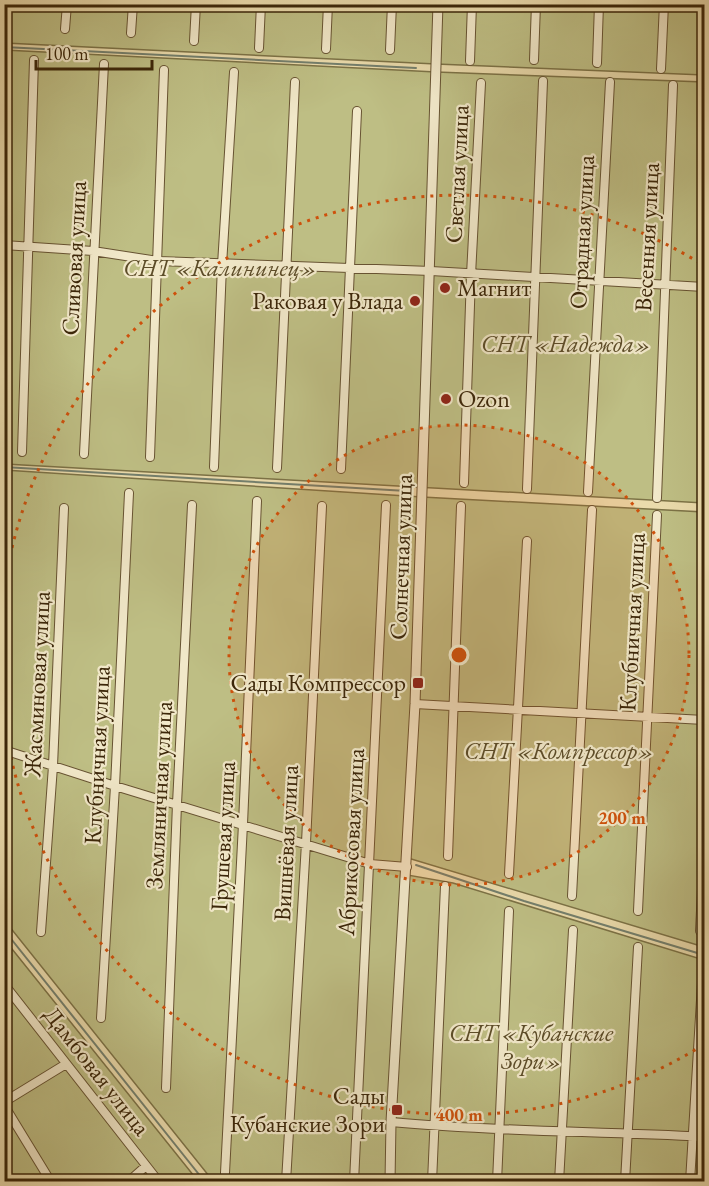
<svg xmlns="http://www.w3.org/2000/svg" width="709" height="1186" font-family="'EB Garamond',serif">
  <rect width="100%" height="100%" fill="#eadbac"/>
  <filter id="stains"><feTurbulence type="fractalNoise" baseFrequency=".00333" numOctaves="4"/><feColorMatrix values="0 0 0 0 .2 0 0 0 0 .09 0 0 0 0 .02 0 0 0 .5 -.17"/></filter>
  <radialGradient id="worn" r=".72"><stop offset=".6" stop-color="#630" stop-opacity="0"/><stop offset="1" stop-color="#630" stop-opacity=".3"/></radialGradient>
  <path fill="#bebe84" stroke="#7c7246" stroke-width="1.5" d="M 4,5 L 704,5 L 704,75 L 436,64 L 5,43 Z
    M 4,50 L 436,72 L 704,82 L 704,503 L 5,464 Z
    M 4,470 L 422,497 L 704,512 L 704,947 L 408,858 L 407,875 L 453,883 L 704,960 L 704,1181 L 213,1181 L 5,921 Z
    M 4,939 L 198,1181 L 5,1181 Z"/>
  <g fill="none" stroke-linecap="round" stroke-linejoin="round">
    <path stroke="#737f6d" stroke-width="2" d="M 4,47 L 416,68
      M 4,467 L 407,491
      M 416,865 L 524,901 L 704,955
      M 4,930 L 205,1182"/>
    <g stroke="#675332" stroke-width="10">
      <path id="minor" d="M 65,29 L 67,4
        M 131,33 L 133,4
        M 194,41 L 196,4
        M 259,48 L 261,4
        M 326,49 L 328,4
        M 390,50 L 392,4
        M 534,60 L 536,4
        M 470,61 L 472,4
        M 597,63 L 599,4
        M 661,69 L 664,4
        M 4,245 L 93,251 L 158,261 L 431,271 L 704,287
        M 22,452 L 34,60
        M 84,454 L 104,64
        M 150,457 L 164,70
        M 214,467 L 222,265 L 234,72
        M 277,468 L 295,82
        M 341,469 L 357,111
        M 464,483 L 471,275 L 481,83
        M 527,489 L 543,81
        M 588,492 L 610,82
        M 657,498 L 673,85
        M 415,704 L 704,720
        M 4,750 L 115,786 L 370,864 L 407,867
        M 448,856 L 461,506
        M 509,874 L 527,541
        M 572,896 L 592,510
        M 638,911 L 657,515
        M 700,931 L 704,850
        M 41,932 L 53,766 L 64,508
        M 4,984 L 159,1182
        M 101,1018 L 115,786 L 129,493
        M 166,1088 L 177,804 L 192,505
        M 4,1102 L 66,1064
        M 4,1105 L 51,1182
        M 391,1122 C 495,1132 600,1131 704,1137
        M 225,1173 L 243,824 L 257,501
        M 128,1182 L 146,1166
        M 286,1182 L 306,843 L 322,506
        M 354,1182 L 386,505
        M 432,1182 L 445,886
        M 497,1182 L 509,911
        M 559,1182 L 573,930
        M 625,1182 L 638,947
        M 690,1182 L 703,967"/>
    </g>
    <g stroke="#675332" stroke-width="11">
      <path id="tertiary" d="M 390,1182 L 391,1122 L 415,704 L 438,4"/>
    </g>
    <use href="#minor" stroke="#f1e8c9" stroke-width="8"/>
    <use href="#tertiary" stroke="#f1e8c9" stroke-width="9"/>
  </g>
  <circle cx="459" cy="655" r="230" fill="#ce510c" fill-opacity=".12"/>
  <g fill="none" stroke="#ce510c" stroke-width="3" stroke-dasharray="3 6">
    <circle cx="459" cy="655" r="230"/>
    <path d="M703 1045A460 460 0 0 1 5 727M5 583A460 460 0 0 1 703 265"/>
  </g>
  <g fill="#8f2418" stroke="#f1e8c9" stroke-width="2">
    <circle cx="445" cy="288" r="6"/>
    <circle cx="415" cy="301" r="6"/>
    <circle cx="446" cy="399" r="6"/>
    <rect x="412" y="677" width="12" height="12" rx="3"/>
    <rect x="391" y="1104" width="12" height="12" rx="3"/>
  </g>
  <g text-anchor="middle" stroke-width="4.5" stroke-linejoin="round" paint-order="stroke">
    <g font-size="24" fill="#3b2609" stroke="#f1e8c9">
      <text transform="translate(457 174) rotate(-87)" y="8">Светлая улица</text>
      <text transform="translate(582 232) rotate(-87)" y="8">Отрадная улица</text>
      <text transform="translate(647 237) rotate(-87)" y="8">Весенняя улица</text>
      <text transform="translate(74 258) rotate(-87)" y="8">Сливовая улица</text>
      <text transform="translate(401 557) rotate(-88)" y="8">Солнечная улица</text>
      <text transform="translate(632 622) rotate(-87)" y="8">Клубничная улица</text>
      <text transform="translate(37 684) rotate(-87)" y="8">Жасминовая улица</text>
      <text transform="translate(97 755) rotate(-87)" y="8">Клубничная улица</text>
      <text transform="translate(159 795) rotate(-87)" y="8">Земляничная улица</text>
      <text transform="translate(223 836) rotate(-87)" y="8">Грушевая улица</text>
      <text transform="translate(351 842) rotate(-87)" y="8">Абрикосовая улица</text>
      <text transform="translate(286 843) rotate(-87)" y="8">Вишнёвая улица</text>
      <text transform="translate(97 1071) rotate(52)" y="8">Дамбовая улица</text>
    </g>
    <g font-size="24" font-style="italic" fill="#5c4c28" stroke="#f1e8c9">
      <text x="220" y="276">СНТ «Калининец»</text>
      <text x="566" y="352">СНТ «Надежда»</text>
      <text x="559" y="759">СНТ «Компрессор»</text>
      <text x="531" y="1041">СНТ «Кубанские<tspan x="531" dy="28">Зори»</tspan></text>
    </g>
    <g font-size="24" fill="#3b2609" stroke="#f1e8c9" text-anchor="end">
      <text x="457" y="296" text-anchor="start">Магнит</text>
      <text x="403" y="309">Раковая у Влада</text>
      <text x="458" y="407" text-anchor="start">Ozon</text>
      <text x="406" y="691">Сады Компрессор</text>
      <text x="385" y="1104">Сады<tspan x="385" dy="28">Кубанские Зори</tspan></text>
    </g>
  </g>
  <circle cx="459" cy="655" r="9" fill="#ce510c" stroke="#f1e8c9" stroke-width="3"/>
  <g font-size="18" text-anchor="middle" font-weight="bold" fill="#ce510c" stroke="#f1e8c9" stroke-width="4.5" stroke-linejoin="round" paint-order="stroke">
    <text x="622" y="824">200 m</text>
    <text x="459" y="1121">400 m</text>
  </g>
  <rect width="709" height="1186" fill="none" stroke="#eadbac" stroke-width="24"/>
  <rect x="6" y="6" width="697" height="1174" fill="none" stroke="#3b2609" stroke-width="3"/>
  <rect x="12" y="12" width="685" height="1162" fill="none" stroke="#3b2609" stroke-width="1.5"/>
  <path d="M36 60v9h116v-9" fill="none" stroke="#3b2609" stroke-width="3"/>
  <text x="45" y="60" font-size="18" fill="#3b2609" stroke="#f1e8c9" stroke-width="4.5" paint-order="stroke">100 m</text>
  <rect width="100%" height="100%" filter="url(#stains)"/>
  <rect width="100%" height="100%" fill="url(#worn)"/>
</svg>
